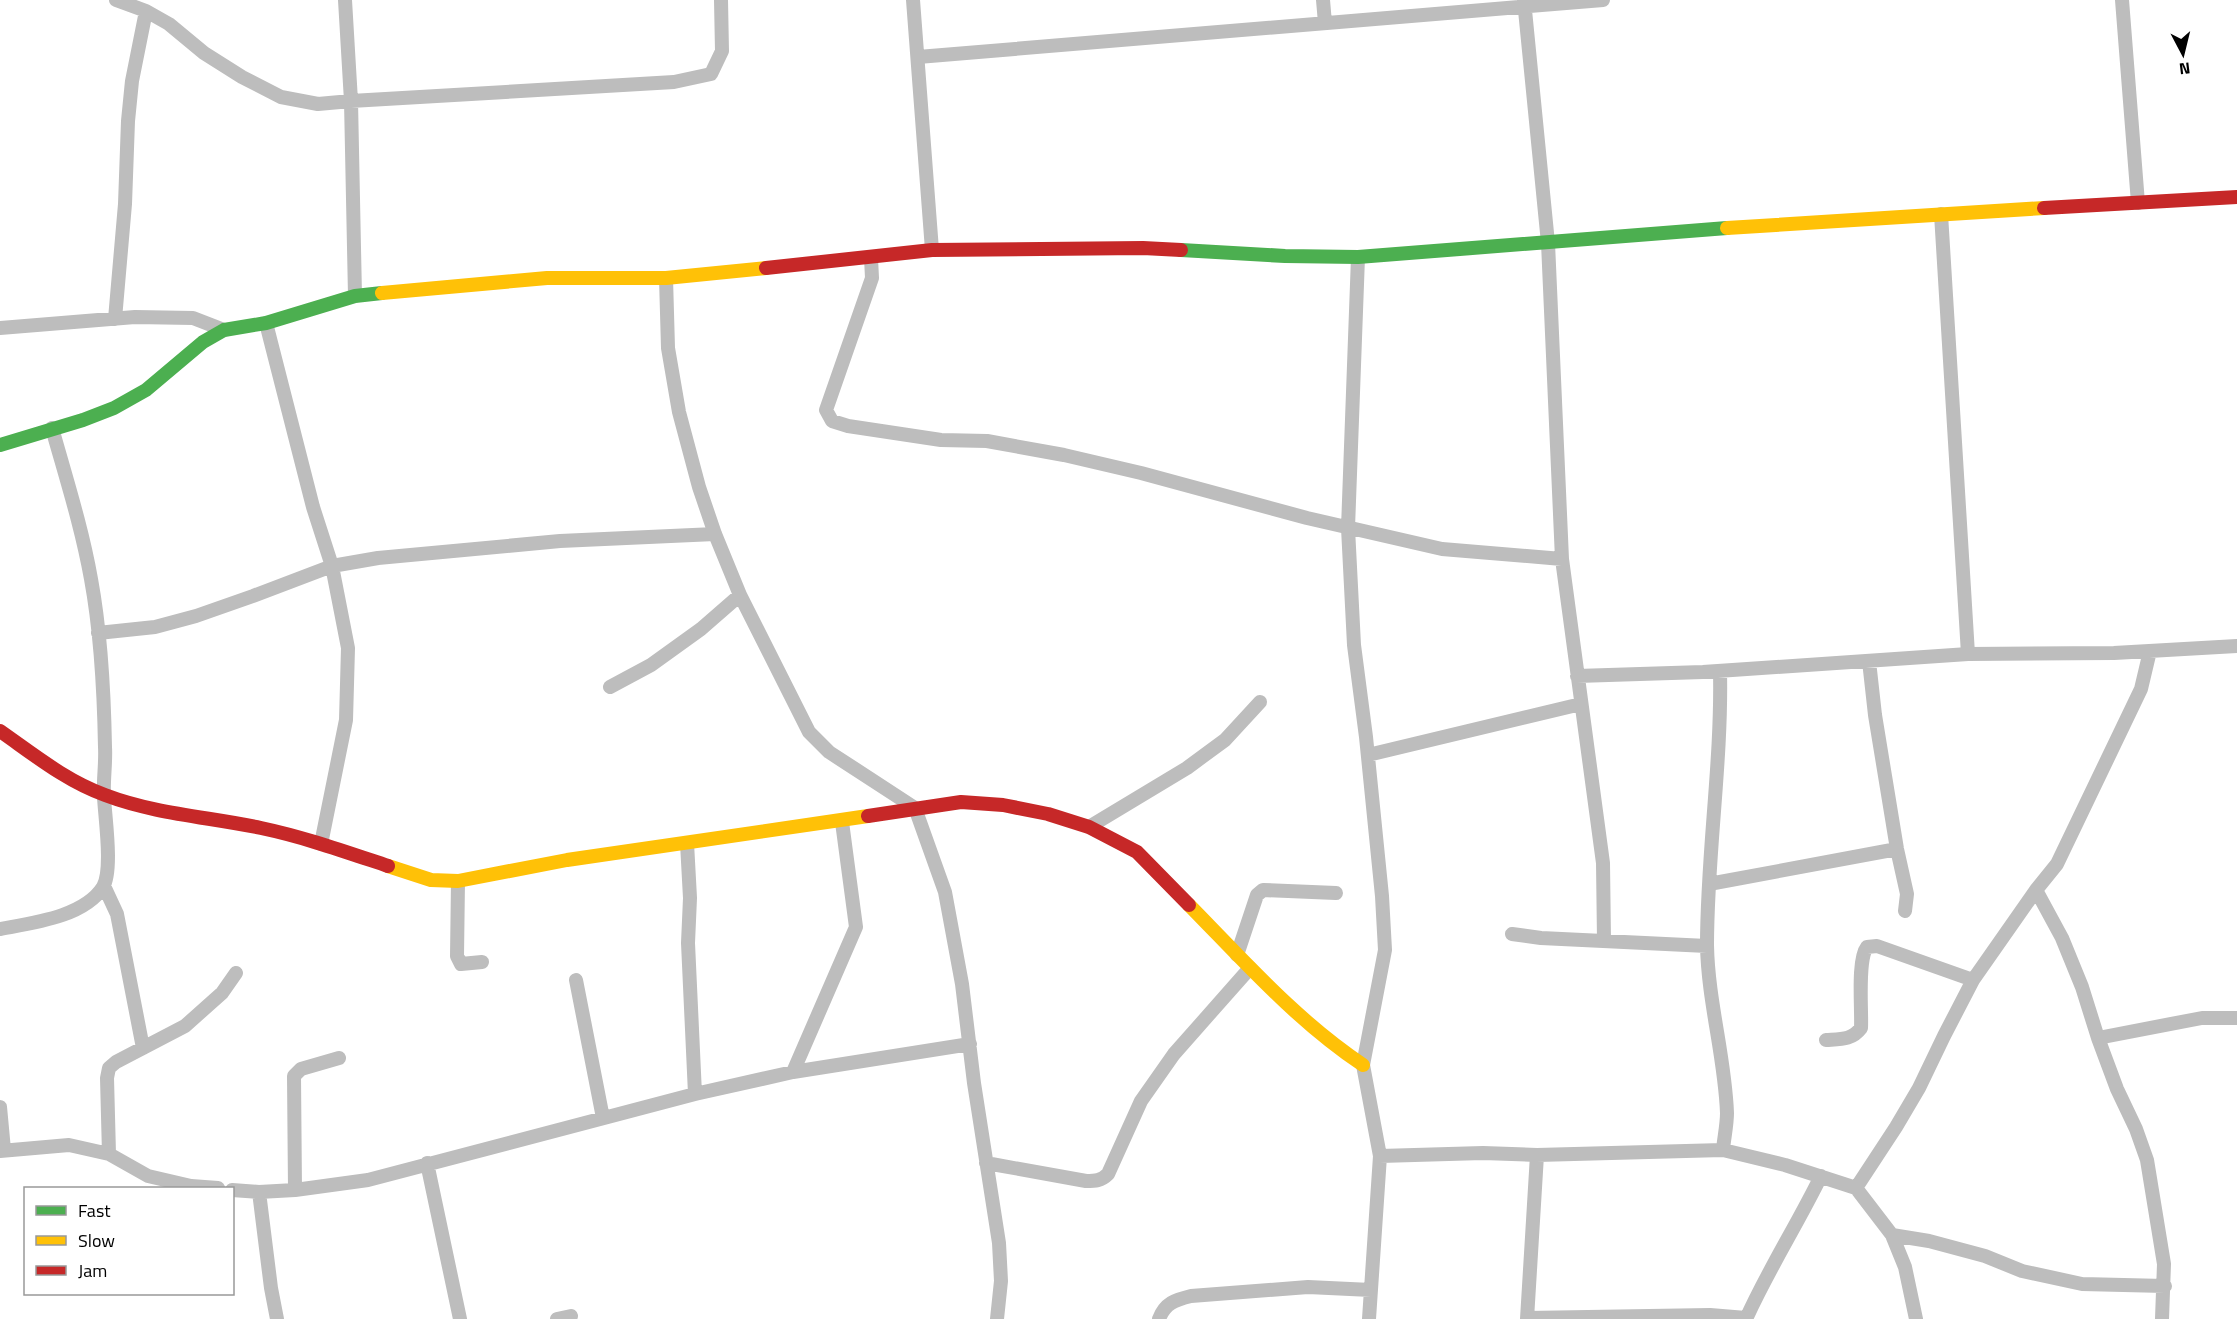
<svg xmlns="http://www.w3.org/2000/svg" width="2237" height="1319" font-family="'Titillium Web',sans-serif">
  <rect width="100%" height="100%" fill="#fff"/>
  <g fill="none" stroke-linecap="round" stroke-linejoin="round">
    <path stroke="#bdbdbd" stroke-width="14" d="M 116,0 L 146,11 L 169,24 L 204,53 L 242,77 L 281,97 L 318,104 L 351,101 L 674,82 L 711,74 L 722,51 L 721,0
      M 345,0 L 351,101 L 355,296
      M 913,0 L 932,250
      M 1323,0 L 1325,23
      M 1524,0 L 1548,243 L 1562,559 L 1603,863 L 1604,941
      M 2122,0 L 2138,203
      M 918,57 L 1603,0
      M 1941,214 L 1968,654
      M 1358,257 L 1348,528 L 1354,645 L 1366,737 L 1382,896 L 1385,950 L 1363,1065 L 1380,1156 L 1369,1319
      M 871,258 L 872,278 L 826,410 L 832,421 L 848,426 L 941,440 L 987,441 L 1064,455 L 1141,473 L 1307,518 L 1442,549 L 1562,559
      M 666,278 L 668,348 L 679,412 L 699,487 L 715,534 L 740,595 L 809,732 L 829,752 L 915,808 L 945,892 L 962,984 L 974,1083 L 999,1243 L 1001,1281 L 997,1319
      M 115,319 L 125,204 L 128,121 L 132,81 L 146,11
      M 266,323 L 313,507 L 332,566 L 348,648 L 346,720 L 321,844
      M 0,328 L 135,317 L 193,318 L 224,330
      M 98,633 L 155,627 L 196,616 L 253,596 L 332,566 L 378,558 L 560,541 L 715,534
      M 1869,661 L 1875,715 L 1897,849 L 1907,894 L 1905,911
      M 1720,671 C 1722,762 1707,854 1707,945 C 1708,1002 1725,1057 1727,1113 C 1727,1125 1724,1138 1723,1150
      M 1577,676 L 1703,672 L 1968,654 L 2114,653 L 2237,646
      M 610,687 L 651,665 L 701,629 L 740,595
      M 1368,755 L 1581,704
      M 1089,827 L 1187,768 L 1225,740 L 1260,702
      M 687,843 L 690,898 L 688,943 L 695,1094
      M 458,881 L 457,956 L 461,964 L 482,962
      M 1709,884 L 1897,849
      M 104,886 L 117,914 L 143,1048
      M 2036,890 L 2062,938 L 2082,987 L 2098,1038 L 2117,1089 L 2136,1129 L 2147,1160 L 2164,1264 L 2162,1319
      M 0,929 C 32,923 84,917 103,887 C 113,870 105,818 104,797 C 103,780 106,763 105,747 C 104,691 101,633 91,579 C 82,528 66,478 52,428
      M 1512,934 L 1541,938 L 1707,946
      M 1237,955 L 1257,895 L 1263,890 L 1336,893
      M 576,980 L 603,1118
      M 2098,1038 L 2202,1018 L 2237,1018
      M 1826,1040 C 1841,1039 1852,1040 1861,1028 C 1862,1009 1857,960 1867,947 L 1877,946 L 1973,980
      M 793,1072 L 856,927 L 842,822
      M 0,1107 L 4,1150
      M 0,1151 L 69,1145 L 109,1154 L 148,1176 L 191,1186 L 218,1188
      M 109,1154 L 107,1078 L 109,1068 L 116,1062 L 185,1026 L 222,993 L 236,973
      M 1380,1156 L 1483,1153 L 1537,1155 L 1723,1150 L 1785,1165 L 1856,1188 L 1892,1235 L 1905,1267 L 1916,1319
      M 427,1163 L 460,1319
      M 986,1163 L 1086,1181 C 1095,1181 1101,1181 1108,1174 L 1141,1101 L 1174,1054 L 1250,968
      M 1856,1188 L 1896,1127 L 1919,1088 L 1944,1036 L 1973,980 L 2036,890 L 2057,864 L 2141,689 L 2150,651
      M 232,1190 L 259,1192 L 295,1190 L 368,1180 L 695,1094 L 793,1072 L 970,1044
      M 295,1190 L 294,1076 L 301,1069 L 339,1058
      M 259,1192 L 271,1288 L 277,1319
      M 1892,1235 L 1929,1241 L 1985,1256 L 2022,1271 L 2082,1284 L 2165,1286
      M 1527,1318 L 1710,1315 L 1746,1318
      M 557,1319 L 571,1316
      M 1159,1319 C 1165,1303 1175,1300 1191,1296 L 1308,1287 L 1371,1290
      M 1527,1319 L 1537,1155
      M 1746,1319 C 1768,1270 1797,1225 1821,1176"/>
    <path stroke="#4caf50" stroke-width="14" d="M 1181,250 L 1285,256 L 1358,257 L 1727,228
      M 0,445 L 83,420 L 114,408 L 146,390 L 203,342 L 224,330 L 266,323 L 355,296 L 382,293"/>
    <path stroke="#ffc107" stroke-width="14" d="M 1727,228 L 2044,208
      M 382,293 L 547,278 L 666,278 L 766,268
      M 388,866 L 431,880 L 458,881 L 567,860 L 868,816
      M 1189,905 C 1244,961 1297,1021 1363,1065"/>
    <path stroke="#c62828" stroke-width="14" d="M 2044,208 L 2237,197
      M 766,268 L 932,250 L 1143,248 L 1181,250
      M 0,731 C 33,754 66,781 105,795 C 155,814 209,817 261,828 C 304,837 346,852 388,866
      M 868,816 L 961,802 L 1003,805 L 1048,814 L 1089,827 L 1137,852 L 1189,905"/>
  </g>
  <rect x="24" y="1187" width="210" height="108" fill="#ffffff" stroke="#999999" stroke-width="1.5"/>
  <rect x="36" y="1206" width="30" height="9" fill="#4caf50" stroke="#999999" stroke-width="1.5"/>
  <text x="78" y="1217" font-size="18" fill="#000000">Fast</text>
  <rect x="36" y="1236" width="30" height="9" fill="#ffc107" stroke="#999999" stroke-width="1.5"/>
  <text x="78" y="1247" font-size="18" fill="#000000">Slow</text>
  <rect x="36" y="1266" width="30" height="9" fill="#c62828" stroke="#999999" stroke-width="1.5"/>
  <text x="78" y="1277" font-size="18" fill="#000000">Jam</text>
  <g transform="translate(2183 54) rotate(173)" stroke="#ffffff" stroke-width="4.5" paint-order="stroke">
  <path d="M0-4.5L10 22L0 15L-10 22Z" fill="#000000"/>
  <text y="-9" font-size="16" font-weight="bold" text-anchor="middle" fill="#000000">N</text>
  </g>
</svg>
